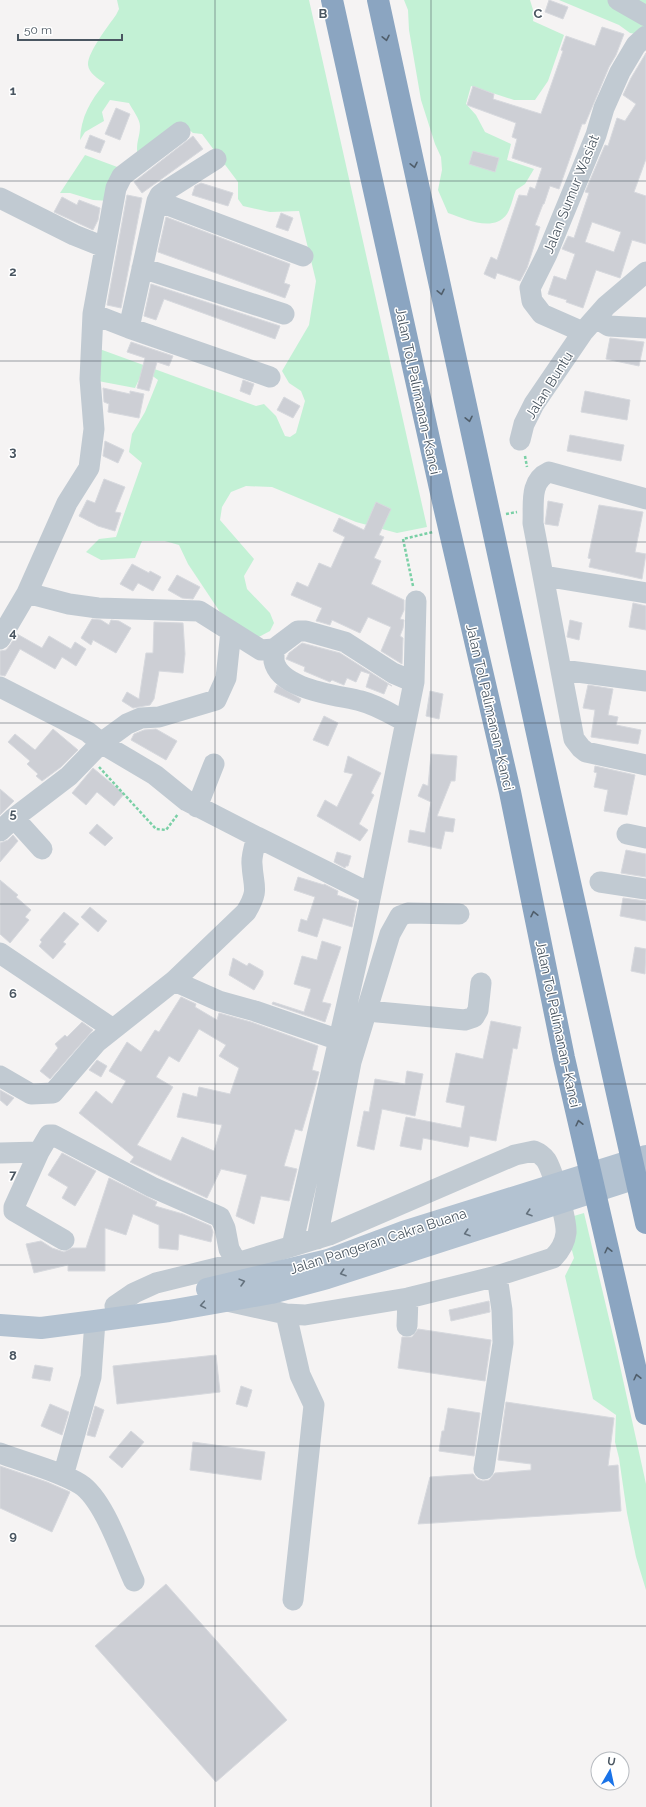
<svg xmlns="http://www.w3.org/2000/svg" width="646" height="1807" font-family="Raleway,sans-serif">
  <rect width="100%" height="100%" fill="#f5f3f3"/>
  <path fill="#c3f1d5" d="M 117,0 L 309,0 L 427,527 L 397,533 L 356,522 L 272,487 L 246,486 L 231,492 L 222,507 L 220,520 L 254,559 L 244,576 L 247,589 L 270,613 L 274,623 L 270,631 L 255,639 L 226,621 L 188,564 L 179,545 L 165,541 L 142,541 L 135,558 L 101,560 L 86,552 L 99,539 L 116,537 L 142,463 L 129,452 L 132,434 L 145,412 L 158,380 L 150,374 L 142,373 L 135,388 L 98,381 L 94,347 L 256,406 L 264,404 L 276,416 L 285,436 L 290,437 L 296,433 L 305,401 L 301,391 L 289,383 L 282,371 L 309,325 L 316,281 L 299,211 L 270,212 L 243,206 L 238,199 L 238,182 L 202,134 L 193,133 L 183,125 L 138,158 C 135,142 140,139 140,126 C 140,119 132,109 129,103 L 110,100 L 102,112 L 104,121 L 85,132 L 80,140 C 81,117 90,101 105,83 C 98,79 89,73 88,65 C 87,53 109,25 116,15 L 119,9 Z
    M 404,0 L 530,0 L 534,13 L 533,21 L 564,35 L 548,81 L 535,100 L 514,100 L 471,86 L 466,104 L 476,115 L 485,132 L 511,144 L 507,160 L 534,169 L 525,184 L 516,190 C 513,197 511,208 507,214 C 493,233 466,219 448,213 L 438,190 L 442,170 L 441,157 L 435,144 L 421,100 L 409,30 L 408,10 Z
    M 559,0 L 646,0 L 646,30 L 636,34 L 630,33 L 619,25 Z
    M 85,155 L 120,168 L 110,201 L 93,200 L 70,193 L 60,193 Z
    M 584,1213 L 616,1348 L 646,1484 L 646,1590 L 636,1557 L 627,1513 L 619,1458 L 615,1442 L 616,1415 L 593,1399 L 565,1276 L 574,1258 L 570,1243 L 567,1218 Z"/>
  <path fill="#cdcfd5" stroke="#d7d9de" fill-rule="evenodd" d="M 549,0 L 568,7 L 563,19 L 545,12 Z
    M 602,27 L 624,34 L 616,55 L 609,67 L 585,124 L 582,124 L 559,189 L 550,186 L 544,204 L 543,204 L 535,225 L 540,227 L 527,268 L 520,281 L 497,273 L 495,279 L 484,274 L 491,257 L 497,260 L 519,195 L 527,196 L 530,187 L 535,189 L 542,168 L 512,158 L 517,139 L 512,137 L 516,123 L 467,105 L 473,86 L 494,94 L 493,99 L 541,114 L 563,51 L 561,50 L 566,36 L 595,46 Z
    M 646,53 L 646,159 L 634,192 L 646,196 L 646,244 L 632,240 L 620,278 L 596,270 L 583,308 L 566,302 L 567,300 L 548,294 L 554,276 L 566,280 L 575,254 L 562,249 L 568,236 L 574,238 L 589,193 L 585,192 L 605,145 L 608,146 L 617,118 L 625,121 L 636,104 L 623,95 L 631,78 ZM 592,222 L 621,232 L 614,252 L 585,242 Z
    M 116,108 L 130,114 L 120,140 L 105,134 Z
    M 90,135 L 105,141 L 100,153 L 85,148 Z
    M 193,136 L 203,149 L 142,193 L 134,182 Z
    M 473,151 L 499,158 L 495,172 L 469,164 Z
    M 201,183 L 233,193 L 228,206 L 192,195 L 195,186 Z
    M 127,195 L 142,198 L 121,308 L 107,305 Z
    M 62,197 L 77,205 L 79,200 L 100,208 L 98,220 L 93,230 L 54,212 Z
    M 281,213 L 293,218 L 288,231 L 276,227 Z
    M 166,217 L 290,264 L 284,283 L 290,285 L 285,298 L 158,252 Z
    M 151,284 L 280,326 L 275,339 L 164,299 L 156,320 L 144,316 Z
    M 610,338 L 644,342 L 639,366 L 606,359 Z
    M 131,342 L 173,356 L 169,366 L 157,362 L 149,391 L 137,388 L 145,358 L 127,352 Z
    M 243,380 L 254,384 L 250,395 L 240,391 Z
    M 103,388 L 130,394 L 130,391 L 144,394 L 139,418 L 108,412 L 109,404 L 104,402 Z
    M 585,391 L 630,400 L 627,420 L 581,412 Z
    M 284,397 L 300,406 L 293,418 L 277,410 Z
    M 570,435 L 624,445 L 621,461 L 567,451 Z
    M 105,441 L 124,450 L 118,463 L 103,456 Z
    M 104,479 L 125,487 L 115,512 L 121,513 L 115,531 L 98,526 L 79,516 L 87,500 L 95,503 Z
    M 548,501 L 563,504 L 558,526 L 545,524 Z
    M 376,502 L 391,509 L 379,535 L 384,537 L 374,558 L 381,561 L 371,584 L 404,600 L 404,610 L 400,619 L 404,620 L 403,628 L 400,636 L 403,638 L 402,664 L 381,651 L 391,627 L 368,617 L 360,633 L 332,620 L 330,625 L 320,622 L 316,621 L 322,608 L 291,595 L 297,582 L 308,587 L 319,563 L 331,568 L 345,537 L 333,531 L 339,518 L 364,530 Z
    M 599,505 L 643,512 L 635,552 L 646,554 L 642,579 L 589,567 L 591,559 L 588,558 Z
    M 132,564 L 149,573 L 150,571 L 161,577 L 153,591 L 138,583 L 133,591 L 120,584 Z
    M 177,575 L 200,587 L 193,599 L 182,598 L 168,590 Z
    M 633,603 L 646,606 L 646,630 L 629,627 Z
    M 92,619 L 101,620 L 109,625 L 111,620 L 119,621 L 131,628 L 116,653 L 93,640 L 91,645 L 81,638 Z
    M 570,620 L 582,623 L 579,640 L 567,637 Z
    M 154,622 L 183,623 L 185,654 L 183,673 L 159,671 L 154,699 L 150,705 L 133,708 L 122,701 L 127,692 L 139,699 L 146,653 L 153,653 Z
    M 17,634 L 42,648 L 49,636 L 71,649 L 75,642 L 86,649 L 76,666 L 62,657 L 55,669 L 20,649 L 5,676 L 0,675 L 0,651 L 6,650 L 10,645 Z
    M 302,643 L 340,653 L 392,686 L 388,684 L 384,694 L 366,687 L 370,674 L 361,671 L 356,682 L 347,678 L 344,685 L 332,680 L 330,682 L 304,671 L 305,667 L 286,659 L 289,653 Z
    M 277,685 L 301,699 L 299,703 L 274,692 Z
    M 588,685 L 613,689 L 608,715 L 618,717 L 616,725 L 641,730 L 638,744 L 591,737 L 595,710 L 583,708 Z
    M 430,691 L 443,694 L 439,719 L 426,716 Z
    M 324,716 L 338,723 L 328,746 L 313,740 Z
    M 53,729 L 78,750 L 61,767 L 42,781 L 36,776 L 38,774 L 27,764 L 30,761 L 8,742 L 15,734 L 35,750 Z
    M 156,729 L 177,741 L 166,760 L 131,740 L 134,734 L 144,730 Z
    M 431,754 L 457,756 L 455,781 L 451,781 L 437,816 L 455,819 L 453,832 L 445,831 L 441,849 L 408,842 L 410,830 L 425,833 L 431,802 L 418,796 L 423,784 L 428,786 Z
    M 348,756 L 381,773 L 371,793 L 374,795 L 359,824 L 368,830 L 360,841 L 317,816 L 325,800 L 337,807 L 353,774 L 344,772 Z
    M 595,766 L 635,775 L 627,815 L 604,811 L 608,790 L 594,787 L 597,773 L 594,772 Z
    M 93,768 L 124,794 L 114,806 L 97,792 L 86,805 L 72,793 Z
    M 0,789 L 14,801 L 0,815 Z
    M 97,824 L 113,838 L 105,846 L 89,833 Z
    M 13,835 L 18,841 L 0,862 L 0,843 L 8,840 Z
    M 626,850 L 646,854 L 646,877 L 621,873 Z
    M 337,852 L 351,856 L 348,866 L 346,866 L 345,868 L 334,862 Z
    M 298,877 L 324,885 L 324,884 L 338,891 L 337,895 L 357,902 L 352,927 L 323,918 L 317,937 L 298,931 L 301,919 L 307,921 L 315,897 L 294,890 Z
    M 0,880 L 18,895 L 16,897 L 31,910 L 25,917 L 29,920 L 10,943 L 0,934 Z
    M 623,898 L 646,901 L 646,921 L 620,916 Z
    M 90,907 L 107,921 L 98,932 L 81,917 Z
    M 64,912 L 79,924 L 63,942 L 66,944 L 53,959 L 39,946 L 42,942 L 40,940 Z
    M 322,941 L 341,947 L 322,1002 L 331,1004 L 325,1022 L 272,1004 L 273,1002 L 304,1012 L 311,989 L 294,984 L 302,956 L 317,960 Z
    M 635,947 L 646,949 L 645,974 L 631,971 Z
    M 233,958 L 247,966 L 249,963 L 263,971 L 263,975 L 254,990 L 229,975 Z
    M 181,997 L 196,1004 L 195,1007 L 217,1020 L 219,1013 L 251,1022 L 318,1046 L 312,1070 L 319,1072 L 314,1090 L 302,1131 L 295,1129 L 284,1166 L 297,1169 L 289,1201 L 261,1196 L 254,1224 L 236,1216 L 247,1175 L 221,1169 L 207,1198 L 130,1162 L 134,1157 L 79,1113 L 96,1091 L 112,1104 L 126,1081 L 109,1071 L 127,1042 L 141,1052 L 155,1030 L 159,1032 ZM 199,1029 L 226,1045 L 219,1056 L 239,1068 L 230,1094 L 199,1087 L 197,1097 L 183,1093 L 177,1117 L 222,1125 L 214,1151 L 182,1137 L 171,1161 L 137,1145 L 173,1087 L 156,1077 L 169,1056 L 179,1062 Z
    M 491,1021 L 521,1027 L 517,1049 L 513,1048 L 496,1141 L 470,1136 L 468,1147 L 423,1138 L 421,1150 L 400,1146 L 406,1117 L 461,1128 L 465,1106 L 446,1102 L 456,1053 L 483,1059 Z
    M 82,1022 L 93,1030 L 50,1079 L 40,1071 L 58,1048 L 55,1044 L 65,1035 L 67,1037 Z
    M 97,1060 L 107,1066 L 101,1077 L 89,1070 Z
    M 407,1071 L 423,1074 L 415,1116 L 382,1109 L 374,1150 L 357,1146 L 364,1111 L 369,1112 L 375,1079 L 405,1084 Z
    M 0,1090 L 14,1098 L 7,1106 L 0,1100 Z
    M 62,1153 L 96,1171 L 75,1206 L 62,1198 L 68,1187 L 48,1175 Z
    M 109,1178 L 157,1202 L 155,1206 L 183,1214 L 211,1226 L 213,1232 L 211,1242 L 179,1234 L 178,1250 L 159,1248 L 159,1225 L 133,1214 L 126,1235 L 105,1228 L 105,1271 L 68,1271 L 68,1265 L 34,1273 L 26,1244 L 41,1241 L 52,1248 L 64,1252 L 72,1248 L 86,1248 Z
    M 489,1301 L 490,1312 L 451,1321 L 449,1310 Z
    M 418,1329 L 491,1340 L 485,1381 L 398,1368 L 402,1337 L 412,1337 Z
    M 216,1355 L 220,1392 L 117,1404 L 113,1366 Z
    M 35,1365 L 53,1368 L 50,1381 L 32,1378 Z
    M 241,1386 L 252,1390 L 247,1407 L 236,1404 Z
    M 506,1402 L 614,1418 L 608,1466 L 618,1465 L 621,1511 L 418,1524 L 430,1477 L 473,1474 L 477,1479 L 483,1481 L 489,1480 L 495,1473 L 531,1470 L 531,1464 L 498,1460 Z
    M 50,1404 L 69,1412 L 62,1435 L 41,1426 Z
    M 95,1406 L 104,1410 L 95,1437 L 87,1435 Z
    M 448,1408 L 480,1413 L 474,1456 L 439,1451 L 442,1431 L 444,1431 Z
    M 131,1431 L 144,1442 L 122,1468 L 109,1457 Z
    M 193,1442 L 265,1452 L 261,1480 L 190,1470 Z
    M 0,1466 L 47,1482 L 70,1492 L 52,1532 L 0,1508 Z
    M 166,1584 L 287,1720 L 216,1782 L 95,1646 Z"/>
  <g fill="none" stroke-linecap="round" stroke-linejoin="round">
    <path stroke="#7ad0a6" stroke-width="2.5" stroke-dasharray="3 2" stroke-linecap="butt" d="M 525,456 L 527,467
      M 506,514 L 517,512
      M 413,586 L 403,539 L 433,532
      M 99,767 L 156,829 L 166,830 L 178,814"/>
    <path stroke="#c1cad2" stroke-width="21" d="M 618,0 L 646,16
      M 0,198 L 74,235 L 104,247
      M 157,201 L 303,256
      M 142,268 L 284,314
      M 93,314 L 129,328 L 157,201 L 160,195 L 167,190 L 216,159
      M 596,318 L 609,326 L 646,328
      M 129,328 L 270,377
      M 583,332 L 542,314 L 532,301 L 530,288 L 547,254 L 596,135 L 604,108 L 620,72 L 636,45 L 646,36
      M 520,440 L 524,424 L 534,404 L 583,332 L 606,306 L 646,272
      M 646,499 L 549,472 C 529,481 534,504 533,523 L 574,739 L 581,748 L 586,752 L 646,765
      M 544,576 L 646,593
      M 27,593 L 69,604 L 98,608 L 199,611 L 261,650 L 274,649 L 298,631 L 306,631 L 345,642 L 393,673 L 414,682
      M 0,639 L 27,593 L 67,503 L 89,468 L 94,429 L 90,379 L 93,314 L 116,188 L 122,176 L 180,132
      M 274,649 C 274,652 274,657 274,661 C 280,690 338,695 361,701 C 377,705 391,714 406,722
      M 562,670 L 646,681
      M 0,687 L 88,732 L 101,743 L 155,775 L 187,801 L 257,837 C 255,845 251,856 252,864 C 253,887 260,889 246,912 L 174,981 L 97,1042 L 53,1093 L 31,1094 L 0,1076
      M 197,807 L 214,764
      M 0,831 L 14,818
      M 627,834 L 646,838
      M 257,837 L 371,894
      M 42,849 L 14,818 L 69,776 L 101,743 L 127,724 L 141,718 L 159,717 L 216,700 L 226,678 L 231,631
      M 600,882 L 646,889
      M 0,953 L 113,1029
      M 174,981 L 219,1001 L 255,1011 L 339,1040
      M 367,1011 L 465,1020 L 474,1017 L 478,1010 L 481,983
      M 0,1153 L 39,1152
      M 317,1239 L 351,1062 L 390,934 L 400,916 L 408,913 L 459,914
      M 64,1240 L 14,1211 L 14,1207 L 39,1152 L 49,1135 L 53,1135 L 152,1187 L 220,1217 L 225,1228 L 229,1249 L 237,1263
      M 292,1246 L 362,938 L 414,682 L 416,601
      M 115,1306 L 134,1293 L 156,1283 L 237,1263 L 329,1235 L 515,1155 L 534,1151 C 539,1153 543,1156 546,1160 C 553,1171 567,1221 566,1233 C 565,1243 560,1251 553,1258 L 497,1276 L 408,1298 L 305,1315 L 286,1314 L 227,1301
      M 286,1314 L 300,1375 L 314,1405 L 293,1600
      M 407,1326 L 408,1298
      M 0,1453 C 26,1463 57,1470 80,1484 C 104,1499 122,1555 134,1581
      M 484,1469 L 503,1343 L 502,1310 L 497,1276
      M 63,1476 L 91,1377 L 95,1321"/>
    <path stroke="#b3c2d1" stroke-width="22" d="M 207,1289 L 328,1260 L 403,1232 L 646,1156
      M 0,1325 L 41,1328 L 95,1321 L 169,1311 L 271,1293 L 327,1278 L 646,1175"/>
    <path stroke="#8ba5c1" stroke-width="22" d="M 332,0 L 443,502 L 510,792 L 564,1058 L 646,1414
      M 378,0 L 550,793 L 646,1223"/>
  </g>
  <defs><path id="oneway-chevron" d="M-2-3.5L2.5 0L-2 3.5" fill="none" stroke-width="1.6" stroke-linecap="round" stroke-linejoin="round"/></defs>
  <g stroke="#505e6b">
    <use href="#oneway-chevron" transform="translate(386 38) rotate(78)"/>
    <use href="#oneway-chevron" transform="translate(414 165) rotate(78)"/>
    <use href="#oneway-chevron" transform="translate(441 292) rotate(78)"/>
    <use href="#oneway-chevron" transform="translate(469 419) rotate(78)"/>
    <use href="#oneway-chevron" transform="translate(534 914) rotate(-102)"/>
    <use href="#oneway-chevron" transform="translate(579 1123) rotate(-103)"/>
    <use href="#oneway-chevron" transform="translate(608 1250) rotate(-103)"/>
    <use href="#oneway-chevron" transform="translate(637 1377) rotate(-103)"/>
  </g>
  <g stroke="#64717d">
    <use href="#oneway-chevron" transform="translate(529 1213) rotate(162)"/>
    <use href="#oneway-chevron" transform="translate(467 1233) rotate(162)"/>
    <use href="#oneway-chevron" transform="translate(343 1273) rotate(162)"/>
    <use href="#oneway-chevron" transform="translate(242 1282) rotate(-15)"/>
    <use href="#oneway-chevron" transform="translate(203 1305) rotate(170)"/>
  </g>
  <path fill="none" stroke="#4a5661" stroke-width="1" stroke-opacity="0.55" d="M 215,0 L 215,1807M 431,0 L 431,1807M 0,181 L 646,181M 0,361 L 646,361M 0,542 L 646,542M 0,723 L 646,723M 0,904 L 646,904M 0,1084 L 646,1084M 0,1265 L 646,1265M 0,1446 L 646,1446M 0,1626 L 646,1626"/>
  <g text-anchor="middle" stroke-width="3" stroke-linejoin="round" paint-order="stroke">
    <g font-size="14" fill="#4a5661" stroke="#fff">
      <text transform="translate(571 194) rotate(-68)" y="5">Jalan Sumur Wasiat</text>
      <text transform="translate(549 385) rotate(-58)" y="5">Jalan Buntu</text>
      <text transform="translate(418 391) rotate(78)" y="5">Jalan Tol Palimanan–Kanci</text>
      <text transform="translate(490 707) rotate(77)" y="5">Jalan Tol Palimanan–Kanci</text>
      <text transform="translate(558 1024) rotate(78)" y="5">Jalan Tol Palimanan–Kanci</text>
      <text transform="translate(378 1241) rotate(-18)" y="5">Jalan Pangeran Cakra Buana</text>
    </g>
  </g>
  <g font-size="13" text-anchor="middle" font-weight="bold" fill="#4a5661" stroke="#fff" stroke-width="3" stroke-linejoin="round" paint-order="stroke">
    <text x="323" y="18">B</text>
    <text x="538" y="18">C</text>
    <text x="13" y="95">1</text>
    <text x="13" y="276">2</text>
    <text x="13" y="456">3</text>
    <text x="13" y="637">4</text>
    <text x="13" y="818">5</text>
    <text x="13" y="998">6</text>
    <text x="13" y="1179">7</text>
    <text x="13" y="1360">8</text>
    <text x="13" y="1540">9</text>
  </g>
  <g transform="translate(610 1771) rotate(9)"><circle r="19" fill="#ffffff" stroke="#b7bbc0"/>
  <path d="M0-3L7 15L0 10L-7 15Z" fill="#1a73e8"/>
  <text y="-6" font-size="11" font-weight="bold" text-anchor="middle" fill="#4a5661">U</text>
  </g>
  <path d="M18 34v6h104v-6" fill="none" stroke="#4a5661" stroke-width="2"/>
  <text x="24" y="34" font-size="12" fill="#4a5661" stroke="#ffffff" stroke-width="3" paint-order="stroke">50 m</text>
</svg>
